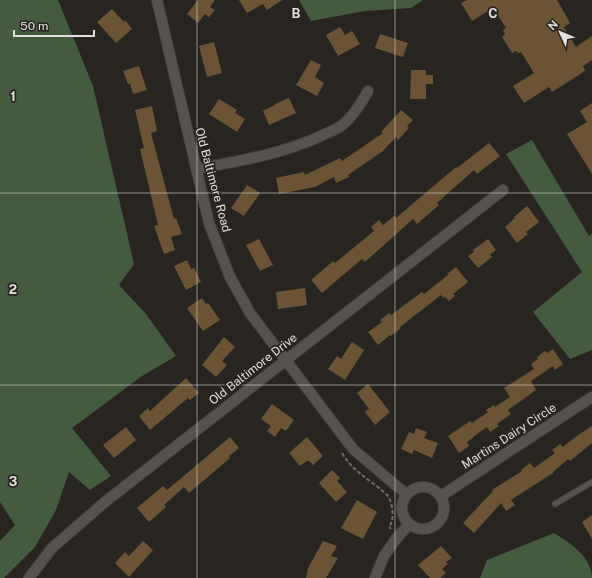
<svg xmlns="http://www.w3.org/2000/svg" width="592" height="578" font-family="'Public Sans',sans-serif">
  <rect width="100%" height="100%" fill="#282521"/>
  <path fill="#445b3e" d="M 0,0 L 58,0 L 93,86 L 134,264 L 119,285 L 146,314 L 176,356 L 142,376 L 72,428 L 111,476 L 90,490 L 69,472 L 56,510 L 35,547 L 4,578 L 0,578 L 0,541 L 15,525 L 0,502 Z
    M 299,0 L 423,0 L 411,8 L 365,11 L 311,21 Z
    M 532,140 L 589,236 L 592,234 L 592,350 L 570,359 L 533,312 L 582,272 L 506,154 Z
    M 554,533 C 570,543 592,557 592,578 L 480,578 L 487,560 Z"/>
  <path fill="#6a5435" d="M 198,0 L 215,0 L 210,7 L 215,10 L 209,17 L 205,14 L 198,23 L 187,14 Z
    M 239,0 L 282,0 L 267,10 L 263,4 L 247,13 Z
    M 467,0 L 557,0 L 570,23 L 564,27 L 576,47 L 592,36 L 592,60 L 583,66 L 585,71 L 552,92 L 549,87 L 524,103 L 513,86 L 534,73 L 521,52 L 518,53 L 516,51 L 512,53 L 502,37 L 505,34 L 503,30 L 506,28 L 493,8 L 472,21 L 461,3 Z
    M 112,9 L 124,22 L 125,20 L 132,29 L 116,43 L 97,22 Z
    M 340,27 L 345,35 L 352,31 L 360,44 L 338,56 L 326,35 Z
    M 380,34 L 408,43 L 403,57 L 375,48 Z
    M 214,42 L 222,73 L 207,77 L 199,46 Z
    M 311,60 L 321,65 L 315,77 L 324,83 L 317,96 L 296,85 Z
    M 139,66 L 147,90 L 133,94 L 130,84 L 128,84 L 123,71 Z
    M 411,70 L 426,70 L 426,75 L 433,75 L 433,84 L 426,84 L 426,99 L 410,99 Z
    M 289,98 L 296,113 L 269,125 L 263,111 L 275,105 L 275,104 Z
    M 219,99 L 237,110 L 235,113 L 245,119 L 237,132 L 209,114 Z
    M 592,103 L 592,174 L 567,134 L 587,122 L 580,111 Z
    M 152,106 L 157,131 L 151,133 L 174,219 L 176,218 L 182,234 L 171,237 L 175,250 L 164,254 L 154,226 L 158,225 L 140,149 L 144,148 L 135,110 Z
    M 401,110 L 413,120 L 407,126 L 409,128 L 398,140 L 396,137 L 383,151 L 348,175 L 349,177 L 336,183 L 334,177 L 315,187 L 279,194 L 276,178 L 304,172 L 305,175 L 340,158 L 342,161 L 383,133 L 381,132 Z
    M 489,143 L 500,156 L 477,174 L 474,170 L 437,203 L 439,205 L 417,224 L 413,219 L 365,262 L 362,259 L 322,293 L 311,280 L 333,261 L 335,263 L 374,231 L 371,227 L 379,220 L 383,225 L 394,216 L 396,218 L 456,167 L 457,168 Z
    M 247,185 L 260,193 L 244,216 L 231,208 Z
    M 527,206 L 539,222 L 526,232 L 528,234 L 517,243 L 505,227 L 515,218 L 514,217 Z
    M 259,239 L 273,265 L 260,271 L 246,245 Z
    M 488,239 L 496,250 L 490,255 L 492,257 L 478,268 L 468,256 L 474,252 L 473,250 Z
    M 187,260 L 191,269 L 194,268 L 201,282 L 186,290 L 174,266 Z
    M 456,267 L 468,282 L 453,294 L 455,296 L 449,301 L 445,297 L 443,298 L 441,295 L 400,327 L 401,328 L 391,336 L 390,335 L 378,345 L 368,332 L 382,322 L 380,320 L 389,313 L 391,315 L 422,292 L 424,294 L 448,275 L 447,274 Z
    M 305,288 L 307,305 L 278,309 L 276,292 Z
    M 202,298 L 206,304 L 208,303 L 220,320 L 203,331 L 187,308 Z
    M 224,337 L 235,347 L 222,361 L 227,365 L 216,377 L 202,365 Z
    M 352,342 L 364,350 L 345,380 L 328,369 L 337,356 L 341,359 Z
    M 553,349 L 563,364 L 555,370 L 553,366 L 531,381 L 536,390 L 508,410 L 511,414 L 497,424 L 499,426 L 490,432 L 487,427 L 473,437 L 473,438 L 467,442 L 469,446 L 459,453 L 448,436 L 470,421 L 472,423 L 488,412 L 486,410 L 494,405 L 495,407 L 510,397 L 504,388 L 534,369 L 531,364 L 538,359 L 537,357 L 545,351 L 547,353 Z
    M 186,378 L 199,393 L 190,400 L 188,398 L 150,430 L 139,416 L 148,408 L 150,411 Z
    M 368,384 L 390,412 L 375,425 L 365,412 L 369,409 L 357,393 Z
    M 272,404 L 294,420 L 286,431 L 281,428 L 275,437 L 267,431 L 271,426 L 261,419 Z
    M 592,426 L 592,443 L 570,461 L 568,459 L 553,472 L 553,473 L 511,500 L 515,505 L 506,511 L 501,503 L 474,533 L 463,523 L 493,491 L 492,490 L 522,471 L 521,470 L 530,463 L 534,468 L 555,453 L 552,450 L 560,444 L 563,447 L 578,435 Z
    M 126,427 L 136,440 L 114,458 L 103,445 Z
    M 416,428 L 427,432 L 424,438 L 438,443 L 432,458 L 414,450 L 412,454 L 401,449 L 409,432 L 414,434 Z
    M 230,437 L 239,448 L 229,456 L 230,458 L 189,493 L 184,487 L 164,505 L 166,507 L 149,522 L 137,508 L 163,486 L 167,490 Z
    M 307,437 L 323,456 L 313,465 L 308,460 L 300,466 L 289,453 Z
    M 332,470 L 340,478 L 337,481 L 347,492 L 336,502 L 319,483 Z
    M 357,500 L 377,512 L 363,539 L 341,528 Z
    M 592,515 L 592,539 L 582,522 Z
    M 143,541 L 153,550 L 129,577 L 115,563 L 125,552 L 129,556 Z
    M 323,541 L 337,546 L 331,556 L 338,558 L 326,578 L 306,578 L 308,568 Z
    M 441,546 L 452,558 L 446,562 L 448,564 L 442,569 L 446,573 L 440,578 L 430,578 L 418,565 Z"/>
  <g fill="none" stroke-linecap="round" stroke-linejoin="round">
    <g stroke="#43403c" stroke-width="7">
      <path id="service" d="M 555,504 L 592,482"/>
    </g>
    <g stroke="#43403c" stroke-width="12">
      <path id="minor" d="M 157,0 L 209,223 L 230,277 L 250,313 L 353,449 L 406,494
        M 196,169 C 239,161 283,154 323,135 C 329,132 335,130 340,127 C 352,118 361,104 368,91
        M402 508a21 21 0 1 1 42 0a21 21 0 1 1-42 0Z
        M 441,496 L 592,397
        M 29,578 L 52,548 L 105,502 L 503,190
        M 375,578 L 384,556 L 396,539 L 409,524"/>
    </g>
    <path stroke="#706d6a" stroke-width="2" stroke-dasharray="4 2" stroke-linecap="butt" d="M 342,453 C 350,467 362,475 375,485 C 379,488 383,491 387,495 C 393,502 395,520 389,527 L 391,529"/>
    <use href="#service" stroke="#56534e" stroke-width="5"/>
    <use href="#minor" stroke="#56534e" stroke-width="10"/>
  </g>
  <path fill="none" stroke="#e1dedc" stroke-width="1" stroke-opacity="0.55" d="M 197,0 L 197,578M 395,0 L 395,578M 0,193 L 592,193M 0,385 L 592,385"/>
  <g text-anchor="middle" stroke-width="3.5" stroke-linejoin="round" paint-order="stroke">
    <g font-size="12" fill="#e1dedc" stroke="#282521">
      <text transform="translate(213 180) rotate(75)" y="4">Old Baltimore Road</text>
      <text transform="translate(253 369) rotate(-38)" y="4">Old Baltimore Drive</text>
      <text transform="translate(509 436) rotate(-33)" y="4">Martins Dairy Circle</text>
    </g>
  </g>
  <g font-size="13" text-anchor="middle" font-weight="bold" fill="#e1dedc" stroke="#282521" stroke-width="3.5" stroke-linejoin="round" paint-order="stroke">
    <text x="296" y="18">B</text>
    <text x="493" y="18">C</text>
    <text x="13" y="101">1</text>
    <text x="13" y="294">2</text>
    <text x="13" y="486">3</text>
  </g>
  <g transform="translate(560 32) rotate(314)" stroke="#282521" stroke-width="3" paint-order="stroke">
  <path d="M0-3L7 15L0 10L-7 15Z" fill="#e1dedc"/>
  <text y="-6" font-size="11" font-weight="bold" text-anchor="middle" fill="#e1dedc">N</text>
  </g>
  <path d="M14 30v6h80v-6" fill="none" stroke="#e1dedc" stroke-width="2"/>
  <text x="20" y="30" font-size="12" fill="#e1dedc" stroke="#282521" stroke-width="3" paint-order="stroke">50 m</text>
</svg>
